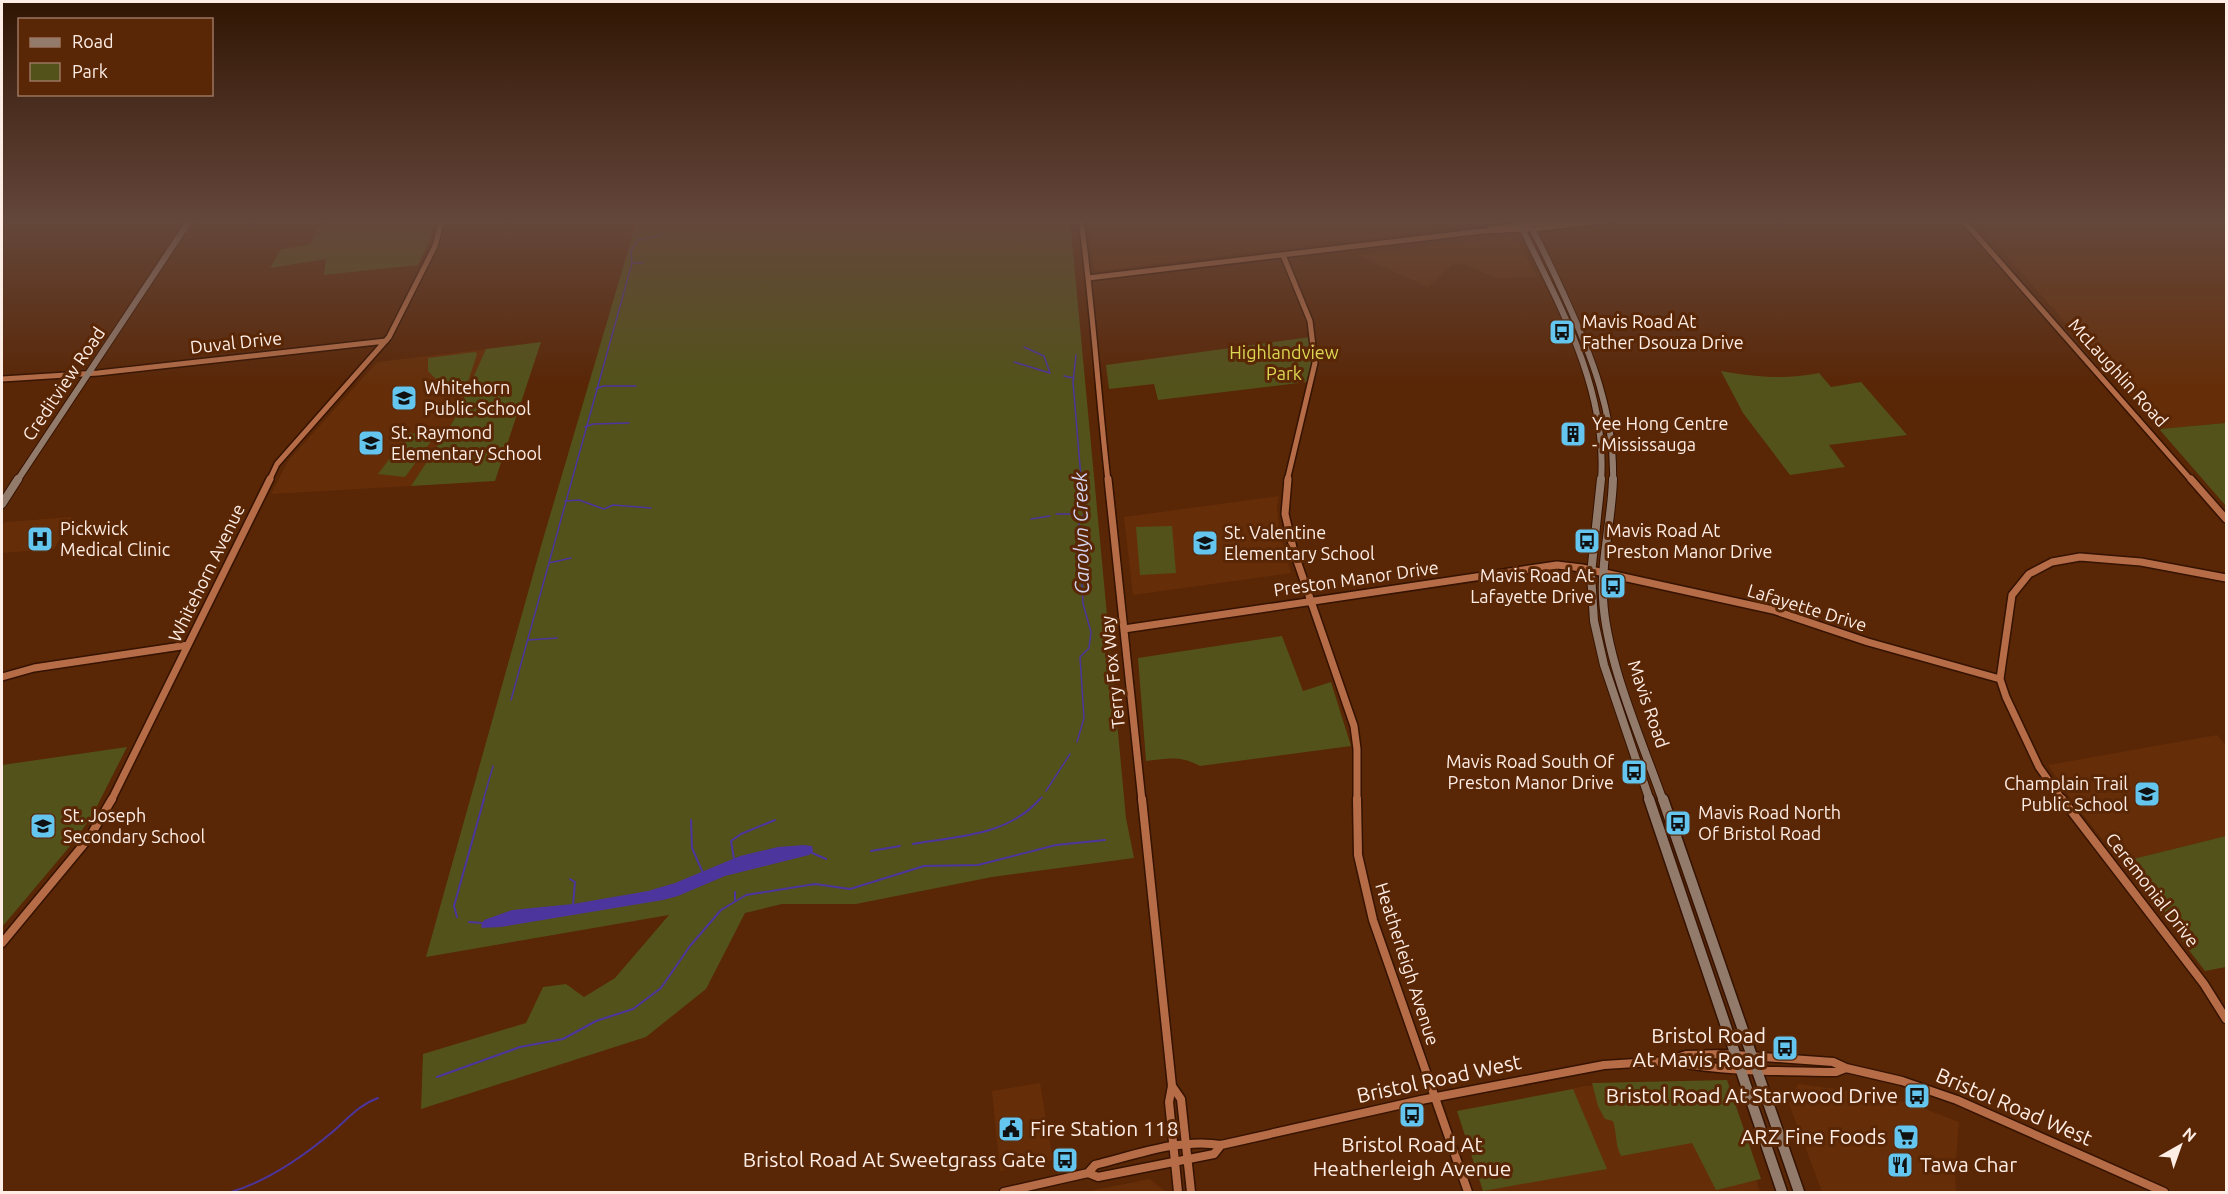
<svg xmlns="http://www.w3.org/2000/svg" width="2228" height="1194" font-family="Ubuntu,sans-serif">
  <rect width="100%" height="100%" fill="#592606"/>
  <path fill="#652e09" d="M 1089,220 L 1502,220 L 1499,222 L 1097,271 L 1093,266 Z
    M 1975,220 L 2226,220 L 2226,423 L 2159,429 Z
    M 1509,237 L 1518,241 L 1537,277 L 1497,278 L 1462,264 L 1453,264 L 1428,287 L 1357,255 Z
    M 486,349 L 454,420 L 411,486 L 271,494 L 288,461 L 377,362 Z
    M 1279,496 L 1277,506 L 1279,529 L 1291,573 L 1133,595 L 1124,517 Z
    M 72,517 L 54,549 L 2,553 L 2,524 L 6,522 Z
    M 2217,735 L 2226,746 L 2226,836 L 2121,862 L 2075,805 L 2048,765 Z
    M 1702,1082 L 1733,1107 L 1760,1192 L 1484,1192 L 1459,1116 L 1584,1086 Z
    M 1040,1083 L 1053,1160 L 1000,1171 L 992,1091 Z
    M 1798,1084 L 1866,1093 L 1915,1105 L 1959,1122 L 1955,1172 L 1956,1192 L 1822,1192 L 1789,1104 Z
    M 1150,1179 L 1166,1192 L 1084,1192 Z"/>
  <path fill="#53521a" d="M 351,220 L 435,220 L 427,246 L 418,265 L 324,275 L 326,259 L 270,268 L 281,249 L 310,245 L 321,223 Z
    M 637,220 L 1070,220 L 1126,818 L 1134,858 L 992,877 L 856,904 L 782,904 L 745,913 L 706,989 L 646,1037 L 421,1109 L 423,1054 L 526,1023 L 543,987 L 566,984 L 584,997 L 615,978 L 669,915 L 426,957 L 541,546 Z
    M 1311,337 L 1312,362 L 1307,382 L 1158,400 L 1154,384 L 1109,389 L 1106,365 Z
    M 541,342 L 495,481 L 411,486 L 454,420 L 486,349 Z
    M 475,352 L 477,354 L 467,385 L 439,382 L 428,371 L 428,358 Z
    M 1721,371 C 1755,377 1785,380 1819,373 L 1831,387 L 1861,382 L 1907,435 L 1829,445 L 1845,467 L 1790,475 L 1743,413 Z
    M 2226,423 L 2226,506 L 2159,429 Z
    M 409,433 L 435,436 L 405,477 L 378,474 Z
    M 1172,526 L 1176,573 L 1140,575 L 1136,527 Z
    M 1282,636 L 1303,691 L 1331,682 L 1351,746 L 1200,766 C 1178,755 1170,759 1146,761 L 1138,658 Z
    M 127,747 L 93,814 L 76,839 L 2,927 L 2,765 Z
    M 2226,836 L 2226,967 L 2205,971 L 2121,862 Z
    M 1727,1080 L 1761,1179 L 1716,1190 L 1692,1143 L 1621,1156 C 1615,1145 1617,1133 1613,1121 L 1605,1119 L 1598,1106 L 1592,1083 Z
    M 1573,1089 L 1607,1169 L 1483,1191 L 1457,1111 Z"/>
  <path fill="#4c359c" d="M 804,845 L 812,846 L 813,851 L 809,855 L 725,876 L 678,896 L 663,900 L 501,927 L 482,928 L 481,926 L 484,920 L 512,910 L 573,904 L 648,891 L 675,883 L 740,856 L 778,847 Z"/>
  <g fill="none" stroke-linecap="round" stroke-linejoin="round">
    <path stroke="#4c359c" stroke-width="1.5" d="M 632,263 L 643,263
      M 1024,347 L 1044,356 L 1050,373
      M 1076,355 L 1073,382 L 1084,514 L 1079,523 L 1083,604 L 1091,632 L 1089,648 L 1080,657 L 1084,718 L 1077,742
      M 1014,362 L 1050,373
      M 1064,376 L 1074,378
      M 596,389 L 603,386 L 636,386
      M 585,427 L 593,424 L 629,423
      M 565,501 L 579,500 L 604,509 L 613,505 L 651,508
      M 1056,514 L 1071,514 L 1081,520
      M 1031,519 L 1050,516
      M 549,563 L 571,558
      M 528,640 L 557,638
      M 511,700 L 632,263 L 631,251 L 638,240 L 662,235
      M 1046,791 L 1070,754
      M 483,801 L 493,766
      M 1038,801 L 1042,797"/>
    <path stroke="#4c359c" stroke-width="2" d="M 691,820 L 692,848 L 703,873
      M 913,844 C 959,836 1007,836 1040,799
      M 871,851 L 900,846
      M 810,852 L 826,859
      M 734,859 L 731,841 L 741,834 L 775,820
      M 570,879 L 575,882 L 573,905
      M 735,892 L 735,900
      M 457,917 L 454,906 L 484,799
      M 469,922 L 483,923
      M 437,1077 L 520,1047 L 563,1039 L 596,1021 L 633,1009 L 661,988 L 690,946 L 721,910 L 746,895 L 815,884 L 850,889 L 924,866 L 978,865 L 1056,845 L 1105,840
      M 231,1192 C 268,1181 301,1158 330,1134 C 346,1121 358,1105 378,1098"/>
    <g stroke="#351300" stroke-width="8">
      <path id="tertiary-far2" d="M 1081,220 C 1093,307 1098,394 1108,481
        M 1963,220 L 2192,481
        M 1489,229 L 1570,220
        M 1283,255 L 1310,321 L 1315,363 L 1287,481
        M 1088,278 L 1483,231 L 1541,228 L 1609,220
        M 2,379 L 98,373 L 386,341
        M 269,481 L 277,464 L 389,337 L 435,246 L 442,220"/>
    </g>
    <g stroke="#351300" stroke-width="10">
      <path id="tertiary-far1" d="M 1108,479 L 1142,801
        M 1288,479 L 1285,514 L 1294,552 L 1354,726 L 1357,749 L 1357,801
        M 2191,479 L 2226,519
        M 1124,629 L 1557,565 L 1582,568 L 1773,610 L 1868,642 L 2000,679
        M 2,677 L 34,668 L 188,645
        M 111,801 L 270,479
        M 2063,801 L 2039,767 L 2006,697 L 2000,679 L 2012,595 L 2029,574 L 2052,562 L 2080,557 L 2141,562 L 2226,578"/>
    </g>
    <g stroke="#351300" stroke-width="11">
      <path id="tertiary" d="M 1142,799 L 1172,1086 L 1169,1102 L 1178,1192
        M 1357,799 L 1358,855 L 1373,920 L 1468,1192
        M 2062,799 L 2204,984 L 2226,1019
        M 2,943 L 89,838 L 112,799
        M 1669,1061 C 1724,1072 1780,1071 1836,1072 L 1846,1068
        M 1172,1086 L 1181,1099 L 1191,1192
        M 1088,1173 L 1095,1165 C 1135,1155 1180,1138 1221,1145 L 1421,1100 L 1604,1065 L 1667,1061 L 1686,1055 L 1722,1054 L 1833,1062 L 1846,1068 L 1902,1081 L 1957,1100 L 2164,1192
        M 1004,1192 L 1088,1173 L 1098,1177 L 1214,1154 L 1221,1145"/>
    </g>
    <g stroke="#351300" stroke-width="8">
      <path id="secondary-far2" d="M 1518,220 C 1557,301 1608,387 1601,481
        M 1527,220 C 1541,244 1552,269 1564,295 C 1591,354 1615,414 1613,481
        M 17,481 L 190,220"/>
    </g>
    <g stroke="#351300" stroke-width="10">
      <path id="secondary-far1" d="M 1601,479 L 1591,574 L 1594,621 L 1604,665 L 1650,801
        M 1613,479 C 1612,519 1601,558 1603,598 C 1606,661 1642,741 1663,801
        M 2,504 L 18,479"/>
    </g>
    <g stroke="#351300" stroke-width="13">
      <path id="secondary" d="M 1649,799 L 1782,1192
        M 1663,799 L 1799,1192"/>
    </g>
    <use href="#tertiary-far2" stroke="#b66d47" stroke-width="5"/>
    <use href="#tertiary-far1" stroke="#b66d47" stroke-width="7"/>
    <use href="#tertiary" stroke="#b66d47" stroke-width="8"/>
    <use href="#secondary-far2" stroke="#937b6c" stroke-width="6"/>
    <use href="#secondary-far1" stroke="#937b6c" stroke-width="8"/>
    <use href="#secondary" stroke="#937b6c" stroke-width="10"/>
  </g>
  <linearGradient id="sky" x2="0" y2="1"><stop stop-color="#311503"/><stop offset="0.57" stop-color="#64473b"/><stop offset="1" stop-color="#64473b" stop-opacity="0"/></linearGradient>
  <rect width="2228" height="387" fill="url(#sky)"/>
  <defs>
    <g id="bus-square" transform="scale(1.35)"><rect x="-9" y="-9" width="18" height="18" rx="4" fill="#64c5ee" stroke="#592606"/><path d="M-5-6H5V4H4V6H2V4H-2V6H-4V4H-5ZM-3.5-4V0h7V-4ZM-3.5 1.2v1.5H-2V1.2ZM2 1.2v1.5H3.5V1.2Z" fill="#111"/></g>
    <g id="school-square" transform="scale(1.35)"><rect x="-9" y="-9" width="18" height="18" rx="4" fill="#64c5ee" stroke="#592606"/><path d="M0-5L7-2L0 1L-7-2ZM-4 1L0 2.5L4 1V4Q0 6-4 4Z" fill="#111"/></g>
    <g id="building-square" transform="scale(1.35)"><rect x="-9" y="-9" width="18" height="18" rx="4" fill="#64c5ee" stroke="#592606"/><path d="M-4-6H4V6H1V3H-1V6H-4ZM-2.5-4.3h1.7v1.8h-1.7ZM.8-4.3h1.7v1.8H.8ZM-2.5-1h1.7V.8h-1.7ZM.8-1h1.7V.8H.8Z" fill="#111"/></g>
    <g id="hospital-square" transform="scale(1.35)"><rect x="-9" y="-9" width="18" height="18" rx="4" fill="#64c5ee" stroke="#592606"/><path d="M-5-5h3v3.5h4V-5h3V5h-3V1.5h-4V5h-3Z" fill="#111"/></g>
    <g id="civic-square" transform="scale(1.35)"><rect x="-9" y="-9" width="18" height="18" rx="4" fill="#64c5ee" stroke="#592606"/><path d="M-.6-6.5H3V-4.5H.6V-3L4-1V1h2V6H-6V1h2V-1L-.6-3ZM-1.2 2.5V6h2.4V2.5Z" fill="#111"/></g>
    <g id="supermarket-square" transform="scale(1.35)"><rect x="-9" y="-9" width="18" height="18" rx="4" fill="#64c5ee" stroke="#592606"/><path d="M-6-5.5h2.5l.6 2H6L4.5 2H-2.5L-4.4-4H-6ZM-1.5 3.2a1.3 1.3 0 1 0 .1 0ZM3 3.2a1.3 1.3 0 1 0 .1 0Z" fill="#111"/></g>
    <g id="restaurant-square" transform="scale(1.35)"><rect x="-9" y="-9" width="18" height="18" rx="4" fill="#64c5ee" stroke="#592606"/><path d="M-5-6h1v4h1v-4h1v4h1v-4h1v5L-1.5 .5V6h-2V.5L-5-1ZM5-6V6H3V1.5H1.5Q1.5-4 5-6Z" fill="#111"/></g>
  </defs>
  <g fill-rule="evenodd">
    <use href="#bus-square" x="1562" y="332"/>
    <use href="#school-square" x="404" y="398"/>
    <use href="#building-square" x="1573" y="434"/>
    <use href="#school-square" x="371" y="443"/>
    <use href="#hospital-square" x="40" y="539"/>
    <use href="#bus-square" x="1587" y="541"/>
    <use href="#school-square" x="1205" y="543"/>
    <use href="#bus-square" x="1613" y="586"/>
    <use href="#bus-square" x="1634" y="772"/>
    <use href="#school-square" x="2147" y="794"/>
    <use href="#bus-square" x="1678" y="823"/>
    <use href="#school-square" x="43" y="826"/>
    <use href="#bus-square" x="1785" y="1048"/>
    <use href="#bus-square" x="1917" y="1096"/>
    <use href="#bus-square" x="1412" y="1115"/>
    <use href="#civic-square" x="1011" y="1129"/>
    <use href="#supermarket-square" x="1906" y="1137"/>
    <use href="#bus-square" x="1065" y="1160"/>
    <use href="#restaurant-square" x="1900" y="1165"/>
  </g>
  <g text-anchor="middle" stroke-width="6" stroke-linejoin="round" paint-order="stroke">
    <g font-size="18" fill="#feede5" stroke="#592606" text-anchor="start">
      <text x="1582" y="328">Mavis Road At<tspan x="1582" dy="21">Father Dsouza Drive</tspan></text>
      <text x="424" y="394">Whitehorn<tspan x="424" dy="21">Public School</tspan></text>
      <text x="1592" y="430">Yee Hong Centre<tspan x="1592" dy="21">- Mississauga</tspan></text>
      <text x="391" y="439">St. Raymond<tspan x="391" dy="21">Elementary School</tspan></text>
      <text x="60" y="535">Pickwick<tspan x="60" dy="21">Medical Clinic</tspan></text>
      <text x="1606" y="537">Mavis Road At<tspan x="1606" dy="21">Preston Manor Drive</tspan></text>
      <text x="1224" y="539">St. Valentine<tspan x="1224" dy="21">Elementary School</tspan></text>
      <text x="1594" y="582" text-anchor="end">Mavis Road At<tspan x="1594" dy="21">Lafayette Drive</tspan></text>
      <text x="1614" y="768" text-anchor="end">Mavis Road South Of<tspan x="1614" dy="21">Preston Manor Drive</tspan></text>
      <text x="2128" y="790" text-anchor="end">Champlain Trail<tspan x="2128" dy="21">Public School</tspan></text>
      <text x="1698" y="819">Mavis Road North<tspan x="1698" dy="21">Of Bristol Road</tspan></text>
      <text x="63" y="822">St. Joseph<tspan x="63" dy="21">Secondary School</tspan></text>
    </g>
    <g font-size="18" fill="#feede5" stroke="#592606">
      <text transform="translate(236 343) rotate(-6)" y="6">Duval Drive</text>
      <text transform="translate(2118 373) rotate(48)" y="6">McLaughlin Road</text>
      <text transform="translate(64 384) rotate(-56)" y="6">Creditview Road</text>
      <text transform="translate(207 573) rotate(-64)" y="6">Whitehorn Avenue</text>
      <text transform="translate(1356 579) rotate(-8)" y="6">Preston Manor Drive</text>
      <text transform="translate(1807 608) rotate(17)" y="6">Lafayette Drive</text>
      <text transform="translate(1113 672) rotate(-96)" y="6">Terry Fox Way</text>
      <text transform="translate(1648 704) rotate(71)" y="6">Mavis Road</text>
      <text transform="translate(2152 890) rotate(52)" y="6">Ceremonial Drive</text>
      <text transform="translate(1407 964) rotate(72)" y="6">Heatherleigh Avenue</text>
    </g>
    <g font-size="18" fill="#dbd854" stroke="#592606">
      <text x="1284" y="359">Highlandview<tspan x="1284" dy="21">Park</tspan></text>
    </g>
    <g font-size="20" font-style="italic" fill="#d6d5f1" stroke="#592606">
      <text transform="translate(1081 533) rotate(-91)" y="7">Carolyn Creek</text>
    </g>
    <g font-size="21" fill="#feede5" stroke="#592606" text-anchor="end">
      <text x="1766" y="1043">Bristol Road<tspan x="1766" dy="24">At Mavis Road</tspan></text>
      <text x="1898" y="1103">Bristol Road At Starwood Drive</text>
      <text x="1030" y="1136" text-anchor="start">Fire Station 118</text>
      <text x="1886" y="1144">ARZ Fine Foods</text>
      <text x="1412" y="1152" text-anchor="middle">Bristol Road At<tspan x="1412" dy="24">Heatherleigh Avenue</tspan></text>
      <text x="1046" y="1167">Bristol Road At Sweetgrass Gate</text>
      <text x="1920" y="1172" text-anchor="start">Tawa Char</text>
    </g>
    <g font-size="21" fill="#feede5" stroke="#592606">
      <text transform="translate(1439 1079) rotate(-12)" y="7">Bristol Road West</text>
      <text transform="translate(2014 1107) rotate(23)" y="7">Bristol Road West</text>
    </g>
  </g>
  <rect width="2228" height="1194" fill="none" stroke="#feede5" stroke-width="6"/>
  <rect x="18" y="18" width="195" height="78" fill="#592606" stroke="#9b765f" stroke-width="1.5"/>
  <rect x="30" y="38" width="30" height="9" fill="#937b6c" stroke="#9b765f" stroke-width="1.5"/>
  <text x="72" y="48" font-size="18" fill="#feede5">Road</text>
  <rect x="30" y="63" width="30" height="18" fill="#53521a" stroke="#9b765f" stroke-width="1.5"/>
  <text x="72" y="78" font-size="18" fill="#feede5">Park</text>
  <g transform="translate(2180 1146) rotate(40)" stroke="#592606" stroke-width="4.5" paint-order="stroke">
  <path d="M0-4.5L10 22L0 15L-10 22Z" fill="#feede5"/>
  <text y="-9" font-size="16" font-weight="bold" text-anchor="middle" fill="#feede5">N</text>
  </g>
</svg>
